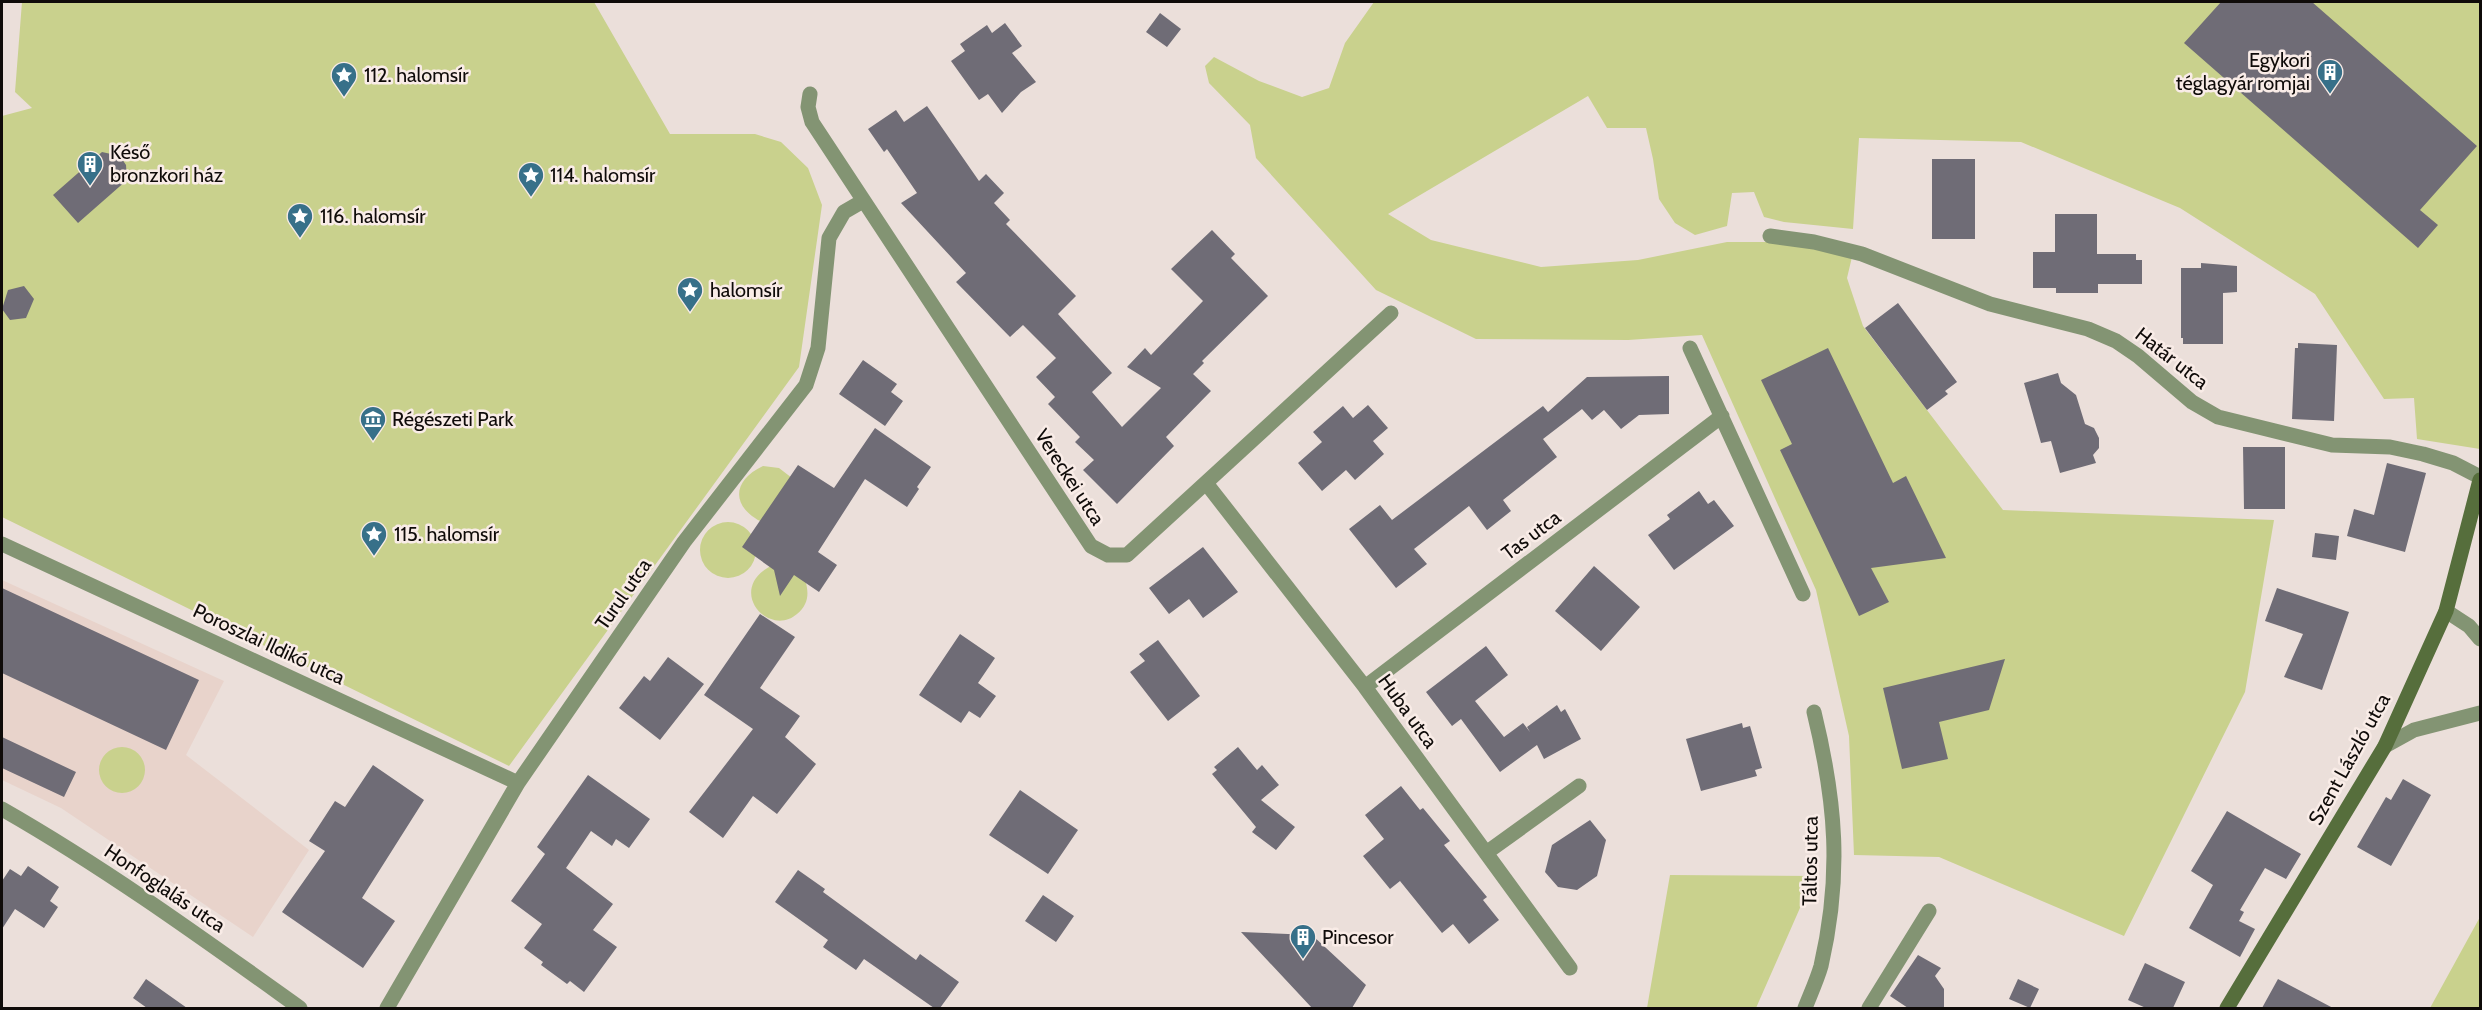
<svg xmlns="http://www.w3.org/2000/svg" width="2482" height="1010" font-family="Cabin,sans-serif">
  <rect width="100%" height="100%" fill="#ebdfda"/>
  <path fill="#e8d3cb" d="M 2,580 L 224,681 L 186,755 L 309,850 L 253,937 L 61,808 L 2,780 Z"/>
  <path fill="#c9d18d" d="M 22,2 L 594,2 L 670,134 L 755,134 L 781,142 L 808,168 L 822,205 L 799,367 L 509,766 L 2,517 L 2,116 L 32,108 L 15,92 Z
    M 1374,2 L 2480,2 L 2480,449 L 2417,439 L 2414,398 L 2384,399 L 2315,294 L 2180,208 L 2021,142 L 1859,138 L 1853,229 L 1784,222 L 1764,217 L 1754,192 L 1732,193 L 1727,226 L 1695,235 L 1675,223 L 1659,199 L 1653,159 L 1646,128 L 1607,128 L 1588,96 L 1388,214 L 1431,240 L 1541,267 L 1638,260 L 1727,242 L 1783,242 L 1852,257 L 1847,278 L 1863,326 L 2003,510 L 2274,520 L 2245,692 L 2124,936 L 1939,857 L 1854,855 L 1849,736 L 1816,590 L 1702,335 L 1628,340 L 1476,339 L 1376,290 L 1256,158 L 1250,125 L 1209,83 L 1205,66 L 1214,57 L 1259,81 L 1302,97 L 1329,88 L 1345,43 Z
    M 763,466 L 779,468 L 792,478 L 764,523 C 731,508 731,481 763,466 Z
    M700 550a28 28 0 1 1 56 0a28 28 0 1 1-56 0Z
    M 775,564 L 804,576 C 809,591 810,603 797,614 C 768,639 723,587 775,564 Z
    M99 770a23 23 0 1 1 46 0a23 23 0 1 1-46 0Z
    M 1670,875 L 1814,876 L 1756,1008 L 1647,1008 Z
    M 2480,917 L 2480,1008 L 2430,1008 Z"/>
  <path fill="#6f6c76" d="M 2221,2 L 2312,2 L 2477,146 L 2420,210 L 2438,225 L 2418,248 L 2184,43 Z
    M 1160,13 L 1181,29 L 1167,47 L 1146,32 Z
    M 1005,23 L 1022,46 L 1012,53 L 1036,82 L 1021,92 L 1002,113 L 988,94 L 979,100 L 951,61 L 965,51 L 960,44 L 987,25 L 992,33 Z
    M 927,106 L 979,181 L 986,174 L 1004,193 L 994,203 L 1010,220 L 1006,224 L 1076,296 L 1058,314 L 1112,373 L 1092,392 L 1122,427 L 1161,388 L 1127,367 L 1145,348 L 1151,355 L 1203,301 L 1171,269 L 1212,230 L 1235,254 L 1231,258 L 1268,296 L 1202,361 L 1204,363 L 1193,374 L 1211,391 L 1166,437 L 1174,446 L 1117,504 L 1083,470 L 1094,460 L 1075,442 L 1080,437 L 1048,404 L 1055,397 L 1036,377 L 1056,358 L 1023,325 L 1010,337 L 956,282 L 966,273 L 901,203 L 917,193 L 887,149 L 884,152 L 868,129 L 896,110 L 904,122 Z
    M 102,152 L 120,156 L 126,165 L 127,180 L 78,223 L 53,195 Z
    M 1932,159 L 1975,159 L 1975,239 L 1932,239 Z
    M 2055,214 L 2097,214 L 2097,254 L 2136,254 L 2136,260 L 2142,260 L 2142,284 L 2098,284 L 2098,293 L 2056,293 L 2056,288 L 2033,288 L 2033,252 L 2055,252 Z
    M 2201,263 L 2237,266 L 2237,292 L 2223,293 L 2223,344 L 2183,344 L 2183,338 L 2181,338 L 2181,268 L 2201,268 Z
    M 24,286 L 34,299 L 26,318 L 10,320 L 2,309 L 8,290 Z
    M 1898,303 L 1957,382 L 1945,391 L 1948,394 L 1927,410 L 1865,328 Z
    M 2298,343 L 2337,345 L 2334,421 L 2292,419 L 2295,348 L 2298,348 Z
    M 1828,348 L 1893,483 L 1906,476 L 1946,558 L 1871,568 L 1889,602 L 1859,616 L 1780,450 L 1792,444 L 1761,380 Z
    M 863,360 L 897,384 L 891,392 L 903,401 L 885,426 L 839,394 Z
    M 2058,373 L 2061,383 L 2076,395 L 2085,424 L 2094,428 L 2099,438 L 2099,448 L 2093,455 L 2096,463 L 2060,473 L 2051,441 L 2041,443 L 2024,383 Z
    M 1669,376 L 1669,414 L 1639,415 L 1621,429 L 1604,410 L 1592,420 L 1582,409 L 1543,439 L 1557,457 L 1503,500 L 1511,511 L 1487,530 L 1469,506 L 1414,549 L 1427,564 L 1396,588 L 1349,529 L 1380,505 L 1392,520 L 1543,406 L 1548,412 L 1587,377 Z
    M 1368,405 L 1388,428 L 1373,441 L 1384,454 L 1355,480 L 1346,470 L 1322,491 L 1298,463 L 1322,442 L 1313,432 L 1343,406 L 1353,418 Z
    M 875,428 L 931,467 L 917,487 L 919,489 L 907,507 L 865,479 L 818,552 L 837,565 L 819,592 L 794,575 L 780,596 L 774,570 L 742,547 L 798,465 L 834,488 Z
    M 2243,447 L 2285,447 L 2285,509 L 2244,509 Z
    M 2387,463 L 2426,473 L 2405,552 L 2347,536 L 2354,509 L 2374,515 Z
    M 1699,491 L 1708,504 L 1714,500 L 1734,526 L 1674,570 L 1648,535 L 1670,519 L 1667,515 Z
    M 2315,533 L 2339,536 L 2336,560 L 2312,557 Z
    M 1203,547 L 1238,592 L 1203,618 L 1189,599 L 1169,614 L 1149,588 Z
    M 1594,566 L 1640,607 L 1601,651 L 1555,611 Z
    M 2,588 L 199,680 L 166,750 L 2,673 Z
    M 2277,588 L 2349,612 L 2322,690 L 2284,677 L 2303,634 L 2265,621 Z
    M 760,614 L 795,637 L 760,688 L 800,716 L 785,737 L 816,764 L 777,814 L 753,796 L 723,838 L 689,812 L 753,729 L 704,695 Z
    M 960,634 L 995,658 L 978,683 L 996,696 L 980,718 L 969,711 L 961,723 L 919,695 Z
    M 1158,640 L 1200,696 L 1168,721 L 1130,672 L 1145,661 L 1139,654 Z
    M 1486,646 L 1508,675 L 1475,701 L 1504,737 L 1523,723 L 1530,732 L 1527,727 L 1557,705 L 1561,712 L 1565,709 L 1581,739 L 1544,759 L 1537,745 L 1500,772 L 1461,719 L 1452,726 L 1426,692 Z
    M 668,657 L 704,684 L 660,740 L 619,708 L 644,676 L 650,681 Z
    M 2005,659 L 1989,710 L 1939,722 L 1948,759 L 1902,769 L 1883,688 Z
    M 1742,723 L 1743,728 L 1750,726 L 1762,768 L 1755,770 L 1757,776 L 1701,791 L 1686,739 Z
    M 2,737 L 76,772 L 64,797 L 2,768 Z
    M 1238,747 L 1257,770 L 1262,765 L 1279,785 L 1261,800 L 1295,827 L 1276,850 L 1252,832 L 1256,827 L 1212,774 L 1217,770 L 1214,767 Z
    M 373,765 L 424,800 L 362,898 L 395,921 L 363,968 L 282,912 L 325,851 L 309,841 L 335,801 L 345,807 Z
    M 588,775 L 650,819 L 629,848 L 616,839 L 612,846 L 591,831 L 566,868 L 613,904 L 593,930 L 617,947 L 584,992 L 570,981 L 567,984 L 541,965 L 543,962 L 524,948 L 542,924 L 511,901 L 545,854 L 537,847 Z
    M 2403,779 L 2431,795 L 2391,866 L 2357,847 L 2386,797 L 2391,800 Z
    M 1401,786 L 1420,810 L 1423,808 L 1450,841 L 1444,845 L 1487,897 L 1483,900 L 1499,920 L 1469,944 L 1453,924 L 1442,933 L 1400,881 L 1390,889 L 1363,856 L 1384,839 L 1365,815 Z
    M 1020,790 L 1078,830 L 1048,874 L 989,835 Z
    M 2227,811 L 2301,854 L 2286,879 L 2265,868 L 2240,910 L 2244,912 L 2239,921 L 2255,929 L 2240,957 L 2189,928 L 2213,885 L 2191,871 Z
    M 1590,820 L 1606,840 L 1597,876 L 1577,890 L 1558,887 L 1545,872 L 1552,845 Z
    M 28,866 L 59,887 L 50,901 L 58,907 L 44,928 L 15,909 L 2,929 L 2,881 L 10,869 L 21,876 Z
    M 798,870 L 825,889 L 823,892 L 916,960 L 920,954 L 959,982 L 940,1008 L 934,1008 L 864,959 L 856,970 L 823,947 L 828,940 L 775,902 Z
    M 1043,895 L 1074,916 L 1056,942 L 1025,921 Z
    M 1241,932 L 1312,935 L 1366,985 L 1352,1008 L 1312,1008 Z
    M 1918,955 L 1941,968 L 1935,976 L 1944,989 L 1944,1008 L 1908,1008 L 1890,996 Z
    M 2145,963 L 2185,982 L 2173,1008 L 2146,1008 L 2128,1000 Z
    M 146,979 L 187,1008 L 147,1008 L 133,998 Z
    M 2018,979 L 2039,989 L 2030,1008 L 2009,999 Z
    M 2278,979 L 2333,1008 L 2262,1008 Z"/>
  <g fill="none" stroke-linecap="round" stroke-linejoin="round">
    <path stroke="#839473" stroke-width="15" d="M 810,94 L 808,107 L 812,122 L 1091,546 L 1108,555 L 1127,555 L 1391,313
      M 1770,236 L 1814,242 L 1862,254 L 1990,304 L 2088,329 L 2116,341 L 2138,356 L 2192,402 L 2218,417 L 2332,445 L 2390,447 L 2423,454 L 2453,463 L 2480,477
      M 1690,348 L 1803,594
      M 1206,483 L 1365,687 L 1570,968
      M 2,544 L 518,783
      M 2446,611 L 2469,626 L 2480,639
      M 1365,687 L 1722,416
      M 2385,746 L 2414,730 L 2480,713
      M 2,809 C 107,869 202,938 300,1008
      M 1486,853 L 1579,786
      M 387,1008 L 518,783 L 684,542 L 806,385 L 818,348 L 829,238 L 844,212 L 863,201
      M 1805,1008 C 1810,995 1817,980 1821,966 C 1842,875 1836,802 1814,712
      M 1869,1008 L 1929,911"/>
    <path stroke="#566e3c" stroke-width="15" d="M 2227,1008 L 2385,746 L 2446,611 L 2480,480"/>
  </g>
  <defs>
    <g id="building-pin" transform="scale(1.35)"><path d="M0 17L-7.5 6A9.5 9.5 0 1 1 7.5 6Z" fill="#377089" stroke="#f9ece7"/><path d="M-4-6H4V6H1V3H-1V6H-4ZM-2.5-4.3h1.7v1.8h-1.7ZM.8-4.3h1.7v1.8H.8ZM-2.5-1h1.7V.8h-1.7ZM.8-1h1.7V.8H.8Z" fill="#fff"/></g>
    <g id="sight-pin" transform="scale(1.35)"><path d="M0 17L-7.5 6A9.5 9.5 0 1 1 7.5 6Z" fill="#377089" stroke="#f9ece7"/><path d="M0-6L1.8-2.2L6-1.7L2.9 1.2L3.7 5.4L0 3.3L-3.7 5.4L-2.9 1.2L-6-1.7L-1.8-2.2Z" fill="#fff"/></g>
    <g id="museum-pin" transform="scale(1.35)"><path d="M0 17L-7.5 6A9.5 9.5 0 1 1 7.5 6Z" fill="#377089" stroke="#f9ece7"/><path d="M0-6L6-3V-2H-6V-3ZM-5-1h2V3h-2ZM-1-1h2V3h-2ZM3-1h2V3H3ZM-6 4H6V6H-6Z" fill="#fff"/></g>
  </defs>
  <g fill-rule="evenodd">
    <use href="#building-pin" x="2330" y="72"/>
    <use href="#sight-pin" x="344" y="75"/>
    <use href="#building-pin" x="90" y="164"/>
    <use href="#sight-pin" x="531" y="175"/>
    <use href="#sight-pin" x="300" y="216"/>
    <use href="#sight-pin" x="690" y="290"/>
    <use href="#museum-pin" x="373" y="419"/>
    <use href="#sight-pin" x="374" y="534"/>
    <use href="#building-pin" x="1303" y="937"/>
  </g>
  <g text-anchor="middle" stroke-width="5" stroke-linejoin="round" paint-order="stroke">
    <g font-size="20" fill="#0f0b09" stroke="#f9ece7" text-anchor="start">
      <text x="2310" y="67" text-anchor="end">Egykori<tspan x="2310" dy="23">téglagyár romjai</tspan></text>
      <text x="364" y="82">112. halomsír</text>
      <text x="110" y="159">Késő<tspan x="110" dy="23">bronzkori ház</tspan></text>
      <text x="550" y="182">114. halomsír</text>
      <text x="320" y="223">116. halomsír</text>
      <text x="710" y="297">halomsír</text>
      <text x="392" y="426">Régészeti Park</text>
      <text x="394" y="541">115. halomsír</text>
      <text x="1322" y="944">Pincesor</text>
    </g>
    <g font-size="20" fill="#0f0b09" stroke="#f9ece7">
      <text transform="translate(2172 358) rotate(38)" y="7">Határ utca</text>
      <text transform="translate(1070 477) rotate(57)" y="7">Vereckei utca</text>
      <text transform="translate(1531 535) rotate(-37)" y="7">Tas utca</text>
      <text transform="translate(623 594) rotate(-55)" y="7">Turul utca</text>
      <text transform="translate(269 644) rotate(25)" y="7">Poroszlai Ildikó utca</text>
      <text transform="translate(1408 711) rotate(54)" y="7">Huba utca</text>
      <text transform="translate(2349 759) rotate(-61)" y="7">Szent László utca</text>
      <text transform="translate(1810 861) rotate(-89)" y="7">Táltos utca</text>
      <text transform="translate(165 888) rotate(34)" y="7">Honfoglalás utca</text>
    </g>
  </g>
  <rect width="2482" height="1010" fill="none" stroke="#0f0b09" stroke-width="6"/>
</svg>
